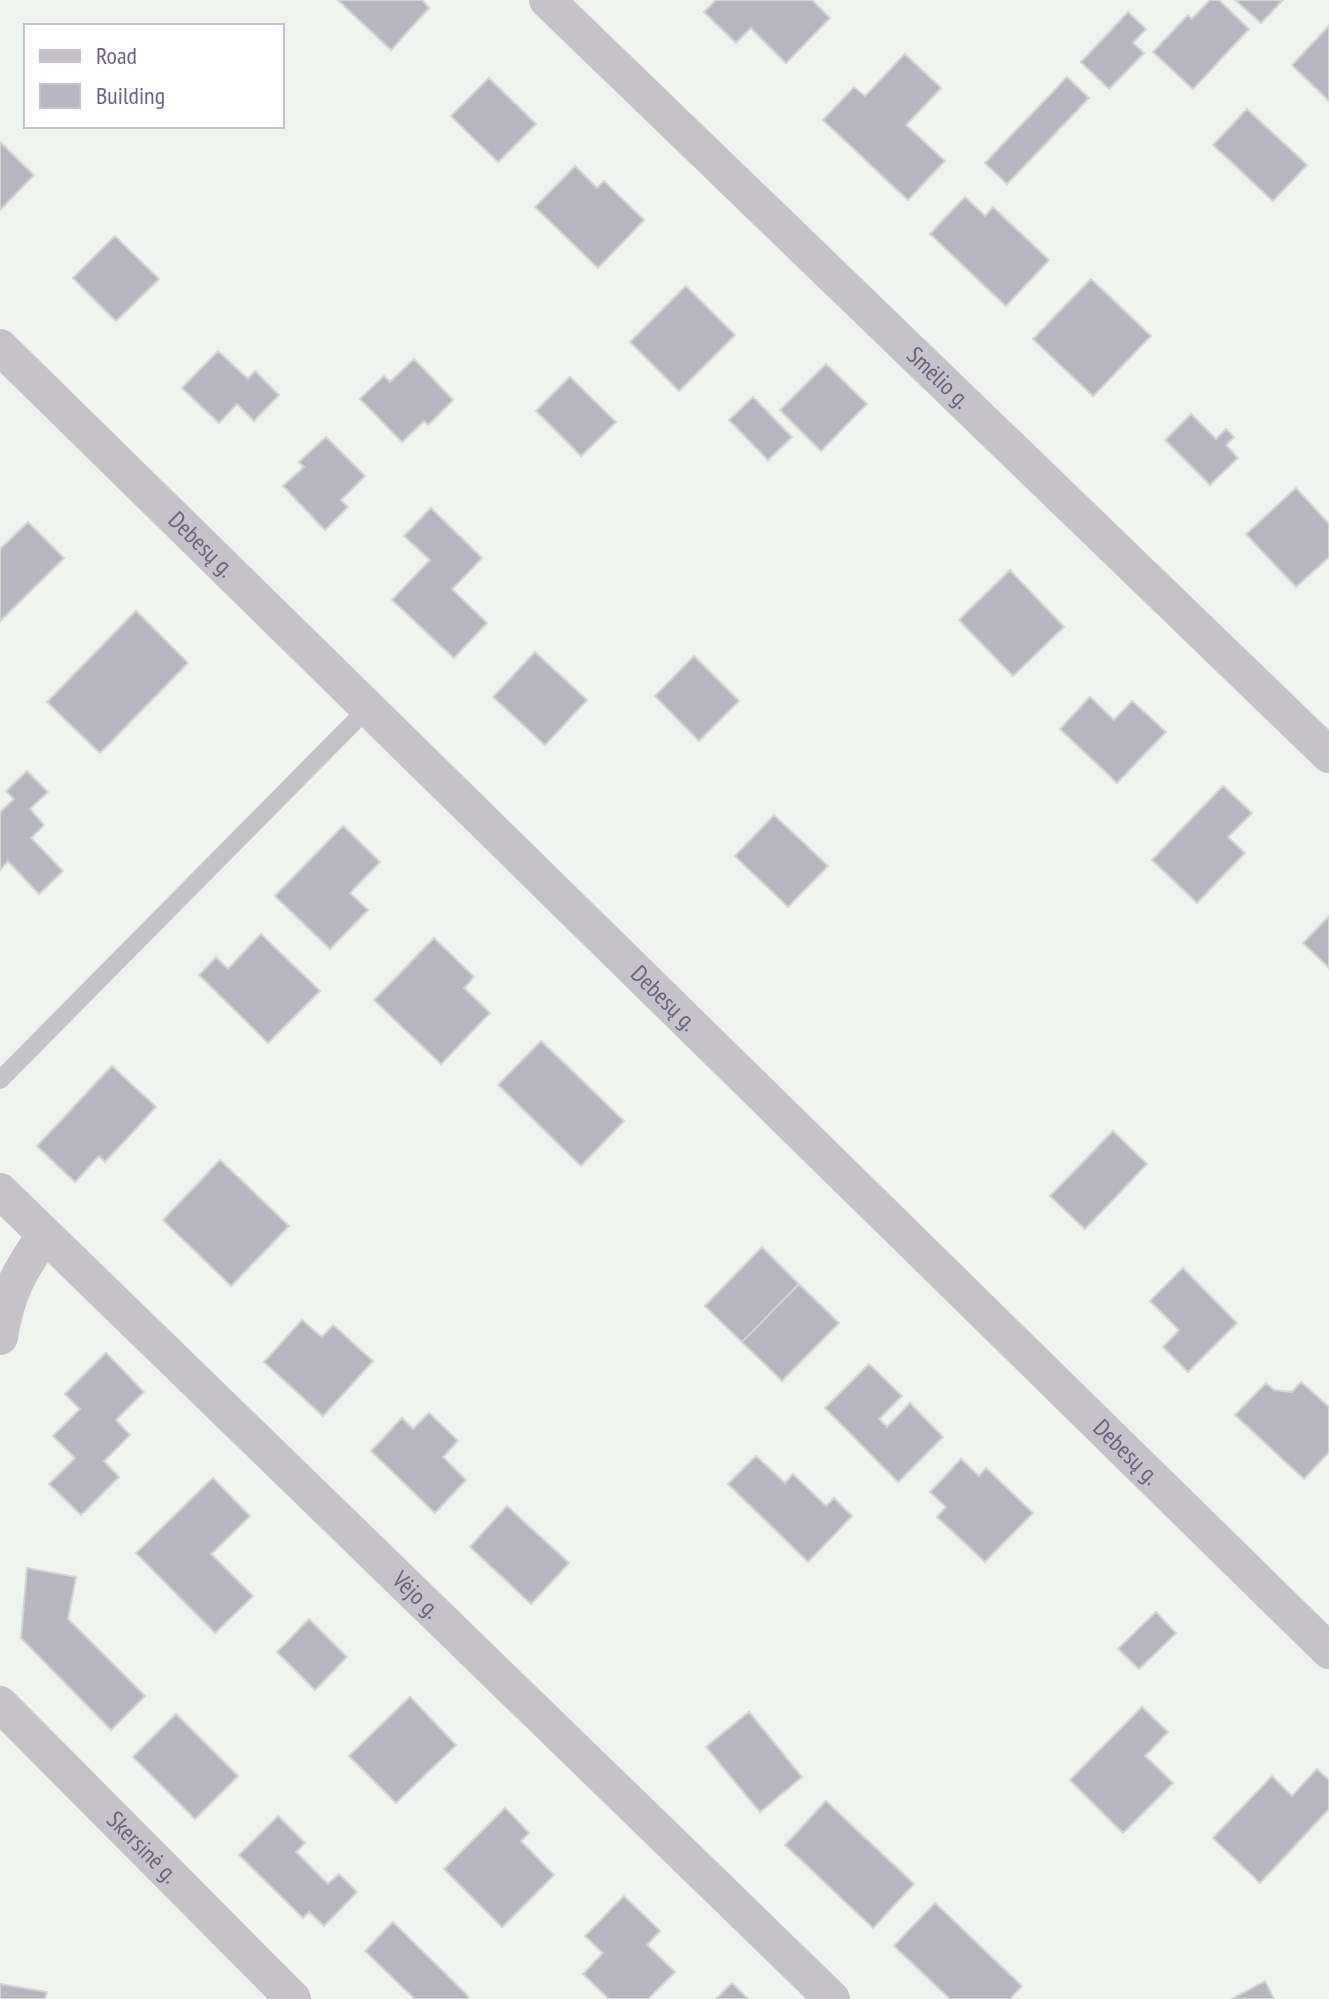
<svg xmlns="http://www.w3.org/2000/svg" width="1329" height="1999" font-family="'PT Sans Narrow',sans-serif">
  <rect width="100%" height="100%" fill="#f0f4ef"/>
  <path fill="#b7b5bf" stroke="#d2d5d2" stroke-width="2" d="M 338,0 L 422,0 L 429,8 L 391,50 Z
    M 716,0 L 812,0 L 830,18 L 786,63 L 751,28 L 736,43 L 704,12 Z
    M 1210,0 L 1219,0 L 1249,29 L 1193,89 L 1153,52 L 1188,15 L 1192,19 Z
    M 1235,0 L 1283,0 L 1261,23 Z
    M 1128,12 L 1146,29 L 1133,43 L 1144,53 L 1109,89 L 1081,62 Z
    M 1329,26 L 1329,101 L 1292,65 Z
    M 905,54 L 941,88 L 906,125 L 945,161 L 908,200 L 823,120 L 854,87 L 865,96 Z
    M 1067,77 L 1089,98 L 1007,184 L 985,163 Z
    M 489,78 L 536,124 L 498,162 L 451,116 Z
    M 1247,109 L 1307,165 L 1273,201 L 1213,145 Z
    M 0,142 L 34,175 L 0,210 Z
    M 575,166 L 597,188 L 604,181 L 644,220 L 598,268 L 535,207 Z
    M 965,197 L 985,216 L 993,207 L 1049,260 L 1006,306 L 930,234 Z
    M 115,236 L 159,279 L 116,321 L 73,278 Z
    M 1091,279 L 1151,336 L 1093,396 L 1033,339 Z
    M 686,286 L 735,335 L 679,391 L 630,342 Z
    M 218,351 L 248,379 L 255,371 L 279,395 L 254,421 L 237,404 L 219,423 L 182,388 Z
    M 414,359 L 453,400 L 428,425 L 424,421 L 402,442 L 360,399 L 384,376 L 390,382 Z
    M 826,364 L 867,404 L 821,451 L 780,410 Z
    M 570,377 L 616,422 L 581,456 L 536,411 Z
    M 753,397 L 792,437 L 768,460 L 729,420 Z
    M 1191,414 L 1216,439 L 1226,429 L 1234,437 L 1226,445 L 1238,458 L 1210,485 L 1165,440 Z
    M 326,437 L 365,476 L 341,500 L 348,507 L 325,530 L 283,486 L 304,467 L 299,462 Z
    M 1296,488 L 1329,524 L 1329,557 L 1296,587 L 1246,534 Z
    M 431,508 L 482,558 L 452,589 L 487,623 L 454,658 L 392,600 L 430,560 L 404,536 Z
    M 28,522 L 64,558 L 0,621 L 0,549 Z
    M 1010,570 L 1064,627 L 1013,676 L 959,620 Z
    M 136,611 L 188,663 L 100,753 L 47,702 Z
    M 535,652 L 587,700 L 545,745 L 493,697 Z
    M 694,656 L 739,701 L 699,741 L 655,696 Z
    M 1090,697 L 1114,720 L 1132,701 L 1166,732 L 1117,783 L 1060,729 Z
    M 27,771 L 48,792 L 30,809 L 44,825 L 31,838 L 63,871 L 39,894 L 8,861 L 0,870 L 0,812 L 14,799 L 6,791 Z
    M 1223,786 L 1252,813 L 1228,837 L 1245,853 L 1197,903 L 1152,860 Z
    M 774,815 L 828,866 L 788,907 L 735,856 Z
    M 343,826 L 380,862 L 350,893 L 368,910 L 330,949 L 275,896 Z
    M 1329,916 L 1329,968 L 1303,943 Z
    M 261,934 L 320,991 L 268,1043 L 199,975 L 216,957 L 228,969 Z
    M 434,938 L 474,977 L 464,988 L 490,1013 L 441,1064 L 374,1000 Z
    M 541,1041 L 624,1121 L 581,1166 L 498,1085 Z
    M 112,1066 L 156,1107 L 105,1162 L 99,1156 L 75,1182 L 37,1146 Z
    M 1113,1131 L 1147,1164 L 1085,1229 L 1050,1196 Z
    M 220,1160 L 289,1226 L 231,1286 L 163,1220 Z
    M 762,1247 L 799,1284 L 742,1342 L 705,1306 Z
    M 1183,1268 L 1237,1323 L 1188,1372 L 1163,1347 L 1179,1330 L 1150,1301 Z
    M 799,1284 L 839,1323 L 782,1381 L 742,1342 Z
    M 302,1320 L 322,1337 L 333,1325 L 373,1361 L 323,1416 L 264,1362 Z
    M 106,1353 L 144,1392 L 116,1420 L 130,1435 L 104,1461 L 119,1477 L 81,1515 L 49,1484 L 75,1458 L 53,1436 L 80,1409 L 65,1394 Z
    M 869,1364 L 902,1396 L 879,1419 L 887,1427 L 910,1403 L 943,1437 L 898,1482 L 825,1408 Z
    M 1301,1382 L 1329,1407 L 1329,1452 L 1304,1479 L 1235,1415 L 1266,1383 L 1274,1390 L 1292,1392 Z
    M 429,1413 L 458,1441 L 443,1457 L 466,1480 L 435,1513 L 371,1451 L 402,1418 L 413,1429 Z
    M 756,1456 L 785,1483 L 793,1474 L 826,1506 L 834,1498 L 852,1516 L 808,1562 L 728,1484 Z
    M 961,1459 L 979,1476 L 986,1468 L 1033,1513 L 985,1562 L 937,1517 L 946,1507 L 930,1492 Z
    M 213,1478 L 250,1516 L 211,1554 L 253,1596 L 215,1633 L 136,1553 Z
    M 507,1506 L 569,1563 L 531,1604 L 470,1547 Z
    M 27,1568 L 76,1577 L 68,1619 L 145,1696 L 111,1730 L 21,1638 Z
    M 1156,1612 L 1176,1633 L 1139,1669 L 1118,1649 Z
    M 309,1619 L 347,1657 L 315,1690 L 277,1652 Z
    M 410,1697 L 456,1745 L 396,1803 L 349,1756 Z
    M 1142,1707 L 1168,1732 L 1145,1756 L 1173,1783 L 1123,1833 L 1070,1780 Z
    M 749,1712 L 802,1777 L 760,1812 L 706,1747 Z
    M 176,1714 L 238,1776 L 195,1819 L 133,1757 Z
    M 1317,1769 L 1329,1780 L 1329,1809 L 1260,1883 L 1213,1838 L 1272,1776 L 1292,1796 Z
    M 826,1801 L 914,1884 L 873,1928 L 785,1845 Z
    M 505,1808 L 529,1833 L 521,1841 L 554,1875 L 502,1927 L 444,1869 Z
    M 278,1816 L 305,1843 L 296,1852 L 328,1884 L 339,1874 L 357,1892 L 324,1926 L 309,1912 L 303,1918 L 239,1855 Z
    M 624,1896 L 660,1931 L 647,1945 L 675,1972 L 648,1999 L 609,1999 L 583,1974 L 603,1953 L 585,1936 Z
    M 935,1903 L 1022,1986 L 1010,1999 L 950,1999 L 894,1946 Z
    M 393,1922 L 469,1997 L 467,1999 L 415,1999 L 365,1951 Z
    M 1265,1981 L 1274,1999 L 1232,1999 Z
    M 732,1983 L 748,1999 L 716,1999 Z
    M 0,1984 L 47,1992 L 45,1999 L 0,1999 Z"/>
  <g fill="none" stroke-linecap="round" stroke-linejoin="round">
    <path stroke="#c5c3c9" stroke-width="18" d="M 0,1080 L 369,707"/>
    <g stroke="#c5c3c9" stroke-width="36">
      <path id="s1" d="M 547,0 L 1329,755"/>
      <path id="s2" d="M 0,347 L 1329,1651"/>
      <path id="s3" d="M 0,1191 L 832,1999"/>
      <path d="M 0,1337 C 7,1293 19,1271 45,1235"/>
      <path id="s4" d="M 0,1704 L 293,1999"/>
    </g>
  </g>
  <g text-anchor="middle" stroke-width="8" stroke-linejoin="round" paint-order="stroke">
    <g font-size="24" fill="#6c6181" stroke="#fff">
      <text dy="8" stroke="none"><textPath href="#s1" startOffset="544">Smėlio g.</textPath></text>
      <text dy="8" stroke="none"><textPath href="#s2" startOffset="282">Debesų g.</textPath></text>
      <text dy="8" stroke="none"><textPath href="#s2" startOffset="930">Debesų g.</textPath></text>
      <text dy="8" stroke="none"><textPath href="#s2" startOffset="1578">Debesų g.</textPath></text>
      <text dy="8" stroke="none"><textPath href="#s3" startOffset="580">Vėjo g.</textPath></text>
      <text dy="8" stroke="none"><textPath href="#s4" startOffset="202">Skersinė g.</textPath></text>
    </g>
  </g>
  <rect x="24" y="24" width="260" height="104" fill="#ffffff" stroke="#c4c0cd" stroke-width="2"/>
  <rect x="40" y="50" width="40" height="12" fill="#c5c3c9" stroke="#c4c0cd" stroke-width="2"/>
  <text x="96" y="64" font-size="24" fill="#6c6181">Road</text>
  <rect x="40" y="84" width="40" height="24" fill="#b7b5bf" stroke="#c4c0cd" stroke-width="2"/>
  <text x="96" y="104" font-size="24" fill="#6c6181">Building</text>
</svg>
